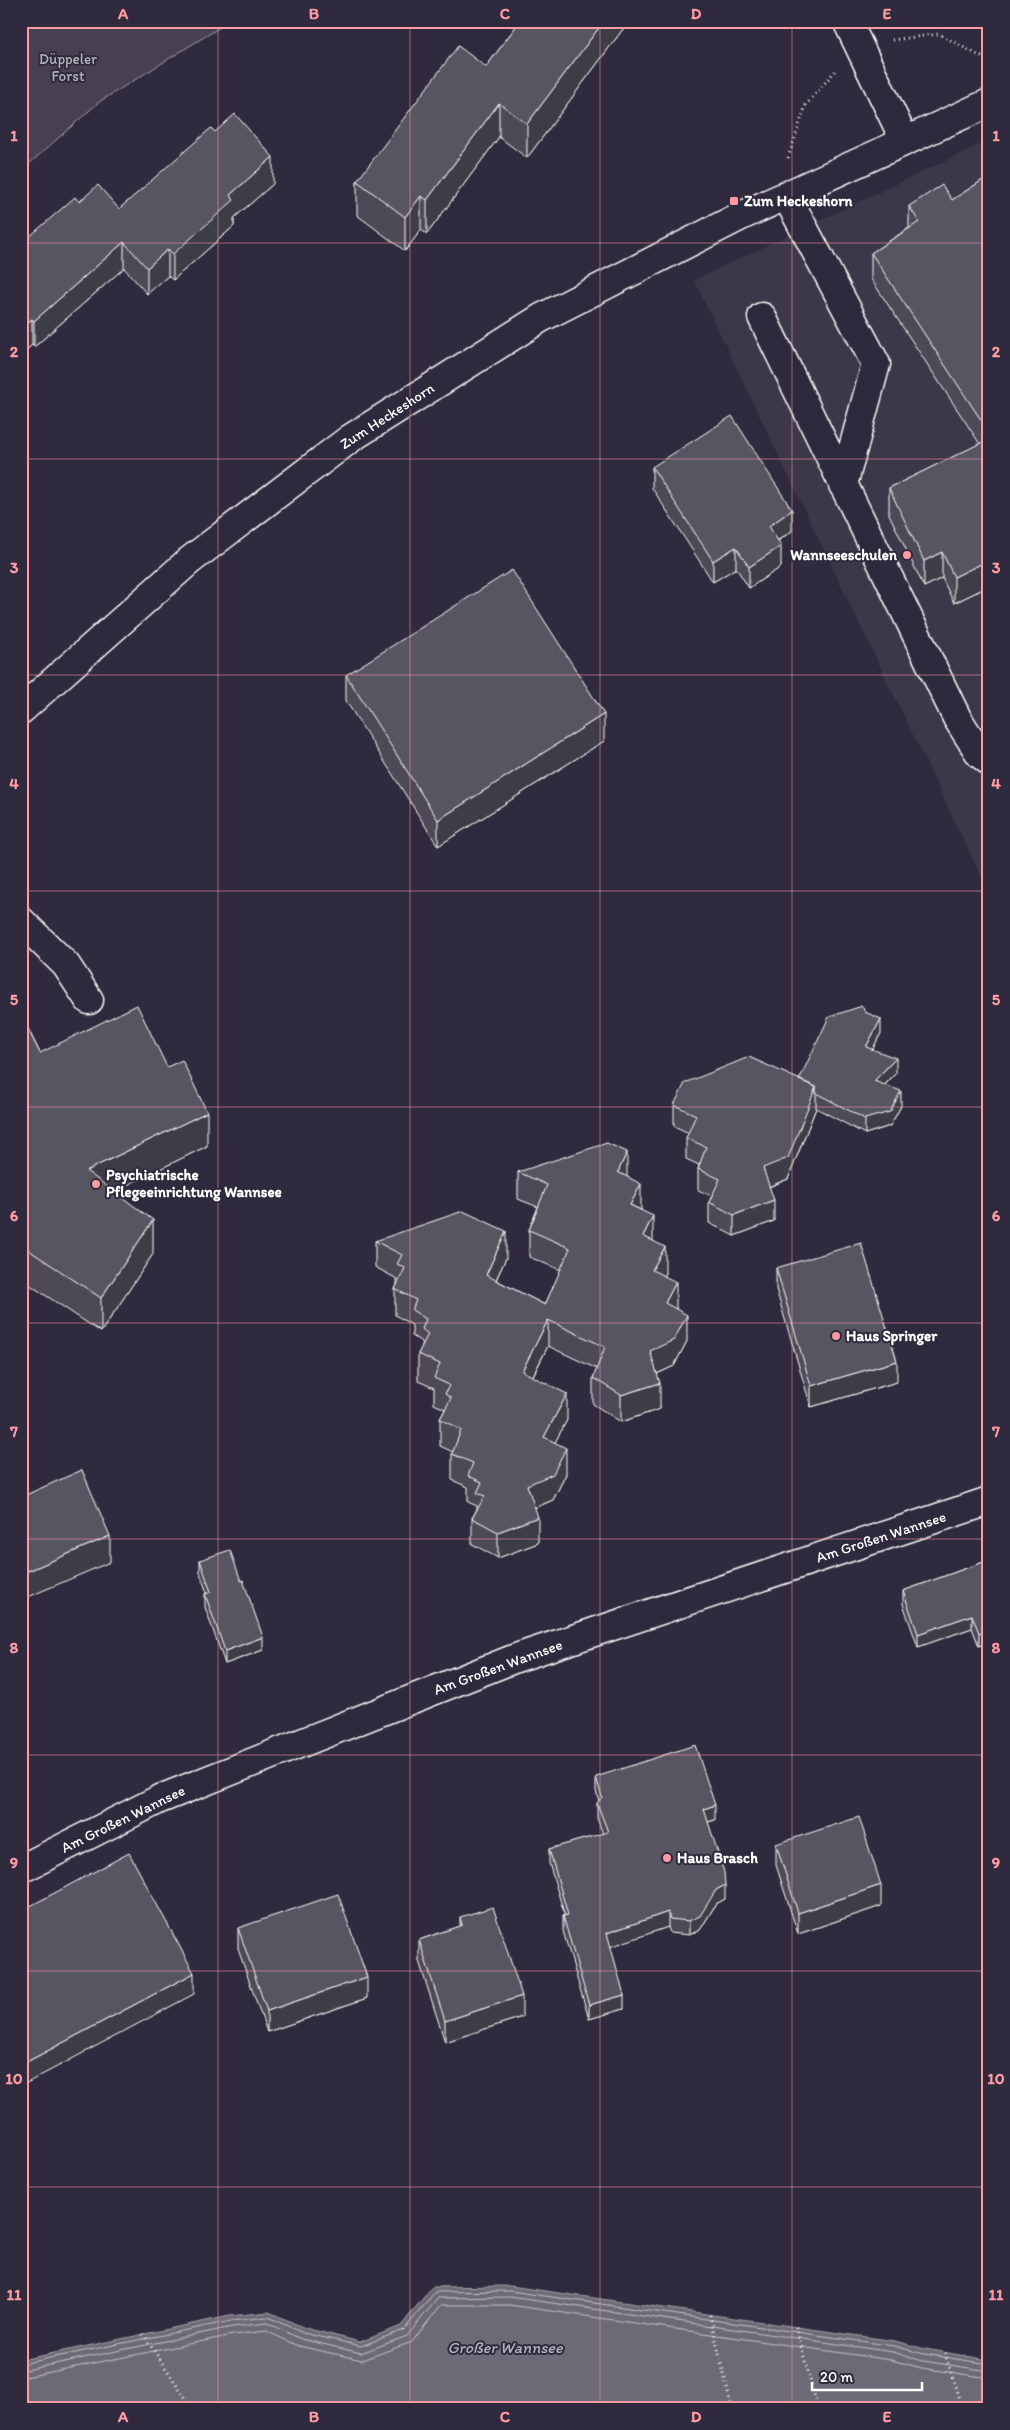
<svg xmlns="http://www.w3.org/2000/svg" width="1010" height="2430" font-family="Itim,sans-serif">
  <rect width="100%" height="100%" fill="#2f2a3d"/>
  <filter id="ink" filterUnits="userSpaceOnUse"><feTurbulence type="fractalNoise" baseFrequency=".02" numOctaves="2"/><feDisplacementMap in="SourceGraphic" scale="10" xChannelSelector="R" yChannelSelector="G"/><feConvolveMatrix kernelMatrix="1 2 1 2 8 2 1 2 1" color-interpolation-filters="sRGB"/></filter>
  <g filter="url(#ink)">
    <path fill="#3c3749" d="M 989,140 L 989,893 L 694,280 Z"/>
    <path fill="#464152" stroke="#a2a0a8" d="M 21,21 L 230,21 L 99,102 L 21,171 Z"/>
    <path fill="#6d6a77" stroke="#a7a6ad" d="M 510,2286 L 895,2341 L 925,2349 L 989,2360 L 989,2409 L 21,2409 L 21,2360 L 230,2316 L 269,2312 L 305,2328 L 360,2342 L 401,2326 L 432,2287 Z"/>
    <g fill="none" stroke-linecap="round" stroke-linejoin="round">
      <path stroke="#c5c3c9" stroke-width="1" d="M 21,2364 L 231,2321 L 268,2317 L 303,2333 L 361,2346 L 404,2330 L 435,2292 L 510,2291 L 894,2346 L 924,2354 L 989,2364
        M 21,2371 L 232,2327 L 267,2323 L 301,2339 L 361,2353 L 407,2336 L 438,2298 L 510,2297 L 893,2352 L 923,2361 L 989,2371
        M 21,2378 L 233,2335 L 266,2331 L 299,2346 L 362,2360 L 412,2342 L 441,2305 L 509,2305 L 891,2360 L 922,2368 L 989,2378"/>
      <g stroke="#fff" stroke-width="31">
        <path id="minor" d="M 847,21 L 905,141
          M 786,195 L 876,364 L 843,485
          M 762,317 L 957,718 L 980,754 L 989,761
          M 21,710 L 189,561 L 351,438 L 541,318 L 741,216 L 989,103
          M 21,921 L 66,965 L 89,1000
          M 21,1869 L 160,1799 L 516,1658 L 989,1501"/>
      </g>
      <path stroke="#fff" stroke-width="3" stroke-dasharray="1 4" stroke-linecap="butt" d="M 892,40 L 939,34 L 989,61
        M 788,158 L 806,105 L 835,71
        M 710,2315 L 732,2409
        M 796,2327 L 818,2409
        M 143,2334 L 193,2409
        M 945,2353 L 962,2409"/>
      <use href="#minor" stroke="#2f2a3d" stroke-width="28"/>
    </g>
    <path fill="#4d4956" stroke="#fff" d="M 520,21 L 629,21 L 527,158 L 499,137 L 427,234 L 421,230 L 405,251 L 357,215 L 357,181 L 486,67 Z
      M 215,132 L 273,184 L 234,218 L 234,226 L 173,280 L 168,276 L 147,294 L 124,268 L 34,347 L 32,345 L 21,355 L 21,244 L 79,202 L 119,209 Z
      M 989,176 L 989,586 L 954,603 L 942,578 L 924,587 L 889,514 L 889,488 L 980,444 L 871,279 L 871,253 L 909,228 L 909,206 L 952,200 Z
      M 652,467 L 792,531 L 778,541 L 781,567 L 749,588 L 736,568 L 713,582 L 652,488 Z
      M 346,675 L 604,741 L 438,846 L 346,701 Z
      M 865,1012 L 881,1033 L 872,1050 L 896,1073 L 885,1085 L 901,1106 L 890,1126 L 865,1134 L 816,1108 L 788,1179 L 769,1187 L 774,1221 L 734,1236 L 709,1223 L 709,1202 L 712,1196 L 698,1190 L 698,1169 L 699,1165 L 686,1159 L 686,1138 L 689,1133 L 674,1126 L 674,1105 L 799,1080 Z
      M 21,1015 L 40,1053 L 167,1067 L 207,1146 L 114,1191 L 153,1254 L 101,1332 L 21,1279 Z
      M 518,1172 L 627,1177 L 653,1241 L 665,1273 L 663,1276 L 676,1308 L 687,1341 L 674,1366 L 657,1374 L 660,1409 L 621,1422 L 593,1404 L 593,1378 L 597,1369 L 548,1346 L 533,1376 L 567,1420 L 555,1442 L 566,1474 L 553,1500 L 534,1508 L 538,1543 L 498,1558 L 472,1544 L 472,1518 L 477,1509 L 477,1506 L 468,1502 L 468,1487 L 452,1480 L 452,1454 L 453,1452 L 440,1446 L 440,1419 L 445,1409 L 434,1404 L 434,1388 L 418,1381 L 418,1354 L 422,1347 L 422,1342 L 412,1336 L 412,1325 L 395,1315 L 395,1289 L 397,1285 L 397,1279 L 375,1267 L 375,1241 L 506,1258 L 496,1280 L 545,1305 L 561,1270 L 529,1257 L 529,1230 L 538,1207 L 518,1199 Z
      M 776,1268 L 897,1382 L 811,1407 L 776,1289 Z
      M 200,1560 L 263,1650 L 225,1664 L 205,1607 L 205,1594 L 207,1593 L 200,1573 Z
      M 989,1560 L 989,1643 L 979,1646 L 972,1628 L 918,1647 L 903,1604 L 903,1591 Z
      M 596,1777 L 715,1820 L 708,1822 L 725,1899 L 716,1904 L 700,1930 L 689,1935 L 670,1933 L 668,1927 L 610,1946 L 624,2009 L 589,2019 L 563,1931 L 563,1916 L 565,1916 L 549,1863 L 549,1849 L 603,1834 L 597,1818 L 597,1803 L 599,1801 L 596,1791 Z
      M 776,1844 L 881,1906 L 798,1934 L 776,1865 Z
      M 460,1917 L 522,2017 L 445,2042 L 419,1961 L 419,1940 L 460,1926 Z
      M 238,1928 L 367,1998 L 267,2032 L 238,1949 Z"/>
    <path fill="#3e3c46" stroke="#fff" d="M 604,21 L 629,21 L 527,158 L 527,124 Z
      M 499,103 L 499,137 L 427,234 L 427,200 Z
      M 273,157 L 273,184 L 234,218 L 234,226 L 173,280 L 173,254 L 230,195 Z
      M 421,196 L 421,230 L 405,251 L 405,217 Z
      M 124,242 L 124,268 L 34,347 L 34,321 Z
      M 168,249 L 168,276 L 147,294 L 147,268 Z
      M 32,319 L 32,345 L 21,355 L 21,328 Z
      M 792,510 L 792,531 L 769,546 L 769,526 Z
      M 781,546 L 781,567 L 749,588 L 749,567 Z
      M 736,547 L 736,568 L 713,582 L 713,561 Z
      M 942,552 L 942,578 L 924,587 L 924,561 Z
      M 989,560 L 989,586 L 954,603 L 954,577 Z
      M 604,714 L 604,741 L 438,846 L 438,820 Z
      M 881,1019 L 881,1033 L 866,1062 L 866,1047 Z
      M 896,1058 L 896,1073 L 874,1096 L 874,1081 Z
      M 816,1087 L 816,1108 L 788,1179 L 763,1189 L 763,1168 Z
      M 901,1091 L 901,1106 L 890,1126 L 865,1134 L 865,1119 Z
      M 207,1112 L 207,1146 L 86,1205 L 86,1171 Z
      M 627,1152 L 627,1178 L 618,1172 Z
      M 641,1184 L 641,1210 L 630,1205 Z
      M 774,1200 L 774,1221 L 734,1236 L 734,1215 Z
      M 653,1216 L 653,1242 L 643,1236 Z
      M 153,1220 L 153,1254 L 101,1332 L 101,1298 Z
      M 506,1231 L 506,1258 L 486,1301 L 486,1275 Z
      M 665,1247 L 665,1273 L 652,1296 L 652,1270 Z
      M 676,1282 L 676,1308 L 665,1329 L 665,1303 Z
      M 687,1315 L 687,1341 L 674,1366 L 650,1377 L 650,1351 Z
      M 548,1320 L 548,1346 L 522,1397 L 522,1371 Z
      M 897,1361 L 897,1382 L 811,1407 L 811,1386 Z
      M 660,1383 L 660,1409 L 621,1422 L 621,1395 Z
      M 567,1394 L 567,1420 L 544,1463 L 544,1437 Z
      M 566,1448 L 566,1474 L 553,1500 L 527,1511 L 527,1485 Z
      M 538,1517 L 538,1543 L 498,1558 L 498,1532 Z
      M 110,1536 L 110,1562 L 21,1600 L 21,1574 Z
      M 972,1615 L 972,1628 L 918,1647 L 918,1634 Z
      M 989,1629 L 989,1643 L 979,1646 L 979,1633 Z
      M 263,1637 L 263,1650 L 225,1664 L 225,1651 Z
      M 715,1805 L 715,1820 L 704,1823 L 704,1809 Z
      M 725,1885 L 725,1899 L 716,1904 L 700,1930 L 689,1935 L 689,1921 L 716,1890 Z
      M 881,1885 L 881,1906 L 798,1934 L 798,1913 Z
      M 668,1912 L 668,1927 L 607,1948 L 607,1933 Z
      M 194,1973 L 194,1994 L 21,2086 L 21,2065 Z
      M 367,1977 L 367,1998 L 267,2032 L 267,2011 Z
      M 624,1995 L 624,2009 L 589,2019 L 589,2005 Z
      M 522,1996 L 522,2017 L 445,2042 L 445,2021 Z"/>
    <path fill="#595564" stroke="#fff" d="M 520,21 L 604,21 L 527,124 L 499,103 L 427,200 L 421,196 L 405,217 L 357,181 L 458,46 L 486,67 Z
      M 235,114 L 273,157 L 230,195 L 234,200 L 173,254 L 168,249 L 147,268 L 124,242 L 34,321 L 32,319 L 21,328 L 21,244 L 75,197 L 79,202 L 98,185 L 119,209 L 211,128 L 215,132 Z
      M 989,176 L 989,432 L 871,253 L 919,222 L 909,206 L 942,185 L 952,200 Z
      M 732,416 L 792,510 L 769,526 L 781,546 L 749,567 L 736,547 L 713,561 L 652,467 Z
      M 989,439 L 989,560 L 954,577 L 942,552 L 924,561 L 889,488 Z
      M 512,570 L 604,714 L 438,820 L 346,675 Z
      M 137,1005 L 167,1067 L 182,1060 L 207,1112 L 86,1171 L 153,1220 L 101,1298 L 21,1245 L 21,1015 L 40,1053 Z
      M 862,1006 L 865,1012 L 881,1019 L 866,1047 L 896,1058 L 874,1081 L 901,1091 L 890,1112 L 865,1119 L 816,1093 L 816,1087 L 799,1080 L 829,1017 Z
      M 749,1057 L 816,1087 L 788,1158 L 763,1168 L 774,1200 L 734,1215 L 709,1202 L 720,1179 L 698,1169 L 706,1147 L 686,1138 L 696,1115 L 674,1105 L 685,1083 Z
      M 607,1143 L 627,1152 L 618,1172 L 641,1184 L 630,1205 L 653,1216 L 643,1236 L 665,1247 L 652,1270 L 676,1282 L 665,1303 L 687,1315 L 674,1340 L 650,1351 L 660,1383 L 621,1395 L 593,1378 L 605,1347 L 548,1320 L 522,1371 L 567,1394 L 544,1437 L 566,1448 L 553,1474 L 527,1485 L 538,1517 L 498,1532 L 472,1518 L 485,1496 L 477,1493 L 482,1482 L 468,1476 L 473,1463 L 452,1454 L 461,1430 L 440,1419 L 451,1398 L 445,1394 L 449,1385 L 434,1378 L 440,1364 L 418,1354 L 428,1334 L 422,1329 L 426,1319 L 412,1310 L 416,1300 L 395,1289 L 405,1268 L 397,1264 L 402,1255 L 375,1241 L 463,1211 L 506,1231 L 486,1275 L 545,1305 L 570,1248 L 529,1230 L 547,1185 L 518,1172 Z
      M 861,1243 L 897,1361 L 811,1386 L 776,1268 Z
      M 82,1470 L 110,1536 L 21,1574 L 21,1497 Z
      M 230,1550 L 241,1581 L 243,1580 L 263,1637 L 225,1651 L 205,1594 L 211,1592 L 200,1560 Z
      M 989,1560 L 989,1629 L 979,1633 L 972,1615 L 918,1634 L 903,1591 Z
      M 695,1745 L 715,1805 L 704,1809 L 724,1872 L 725,1885 L 716,1890 L 700,1916 L 689,1921 L 670,1919 L 668,1912 L 607,1933 L 624,1995 L 589,2005 L 563,1916 L 568,1915 L 549,1849 L 608,1832 L 597,1803 L 602,1797 L 596,1777 Z
      M 859,1817 L 881,1885 L 798,1913 L 776,1844 Z
      M 129,1853 L 194,1973 L 21,2065 L 21,1911 Z
      M 338,1894 L 367,1977 L 267,2011 L 238,1928 Z
      M 493,1907 L 522,1996 L 445,2021 L 419,1940 L 462,1925 L 460,1917 Z"/>
  </g>
  <path fill="none" stroke="#ff9aa2" stroke-width="1" stroke-opacity="0.55" d="M 218,21 L 218,2409M 410,21 L 410,2409M 600,21 L 600,2409M 792,21 L 792,2409M 21,243 L 989,243M 21,459 L 989,459M 21,675 L 989,675M 21,891 L 989,891M 21,1107 L 989,1107M 21,1323 L 989,1323M 21,1539 L 989,1539M 21,1755 L 989,1755M 21,1971 L 989,1971M 21,2187 L 989,2187"/>
  <g fill="#ff9aa2" stroke="#2f2a3d" stroke-width="2">
    <rect x="729" y="196" width="10" height="10" rx="2.5"/>
    <circle cx="907" cy="555" r="5"/>
    <circle cx="96" cy="1184" r="5"/>
    <circle cx="836" cy="1336" r="5"/>
    <circle cx="667" cy="1858" r="5"/>
  </g>
  <g text-anchor="middle" stroke-width="4" stroke-linejoin="round" paint-order="stroke">
    <g font-size="15" fill="#b5b3ba" stroke="#2f2a3d">
      <text x="68" y="64">Düppeler<tspan x="68" dy="17">Forst</tspan></text>
    </g>
    <g font-size="15" font-weight="bold" fill="#fff" stroke="#2f2a3d" text-anchor="start">
      <text x="744" y="206">Zum Heckeshorn</text>
      <text x="897" y="560" text-anchor="end">Wannseeschulen</text>
      <text x="106" y="1180">Psychiatrische<tspan x="106" dy="17">Pflegeeinrichtung Wannsee</tspan></text>
      <text x="846" y="1341">Haus Springer</text>
      <text x="677" y="1863">Haus Brasch</text>
    </g>
    <g font-size="15" fill="#fff" stroke="#2f2a3d">
      <text transform="translate(387 416) rotate(-33)" y="5">Zum Heckeshorn</text>
      <text transform="translate(881 1537) rotate(-18)" y="5">Am Großen Wannsee</text>
      <text transform="translate(498 1667) rotate(-20)" y="5">Am Großen Wannsee</text>
      <text transform="translate(123 1819) rotate(-26)" y="5">Am Großen Wannsee</text>
    </g>
    <g font-size="16" font-style="italic" fill="#b6b4bb" stroke="#2f2a3d">
      <text x="505" y="2353">Großer Wannsee</text>
    </g>
  </g>
  <rect width="1010" height="2430" fill="none" stroke="#2f2a3d" stroke-width="55"/>
  <path d="M812 2382v8h110v-8" fill="none" stroke="#ffffff" stroke-width="2.5"/>
  <text x="820" y="2382" font-size="15" fill="#ffffff" stroke="#2f2a3d" stroke-width="4" paint-order="stroke">20 m</text>
  <rect x="28" y="28" width="954" height="2374" fill="none" stroke="#ff9aa2" stroke-width="2"/>
  <g font-size="16" text-anchor="middle" font-weight="bold" fill="#ff9aa2">
    <text x="123" y="19">A</text>
    <text x="314" y="19">B</text>
    <text x="505" y="19">C</text>
    <text x="696" y="19">D</text>
    <text x="887" y="19">E</text>
    <text x="14" y="141">1</text>
    <text x="996" y="141">1</text>
    <text x="14" y="357">2</text>
    <text x="996" y="357">2</text>
    <text x="14" y="573">3</text>
    <text x="996" y="573">3</text>
    <text x="14" y="789">4</text>
    <text x="996" y="789">4</text>
    <text x="14" y="1005">5</text>
    <text x="996" y="1005">5</text>
    <text x="14" y="1221">6</text>
    <text x="996" y="1221">6</text>
    <text x="14" y="1437">7</text>
    <text x="996" y="1437">7</text>
    <text x="14" y="1653">8</text>
    <text x="996" y="1653">8</text>
    <text x="14" y="1868">9</text>
    <text x="996" y="1868">9</text>
    <text x="14" y="2084">10</text>
    <text x="996" y="2084">10</text>
    <text x="14" y="2300">11</text>
    <text x="996" y="2300">11</text>
    <text x="123" y="2422">A</text>
    <text x="314" y="2422">B</text>
    <text x="505" y="2422">C</text>
    <text x="696" y="2422">D</text>
    <text x="887" y="2422">E</text>
  </g>
</svg>
